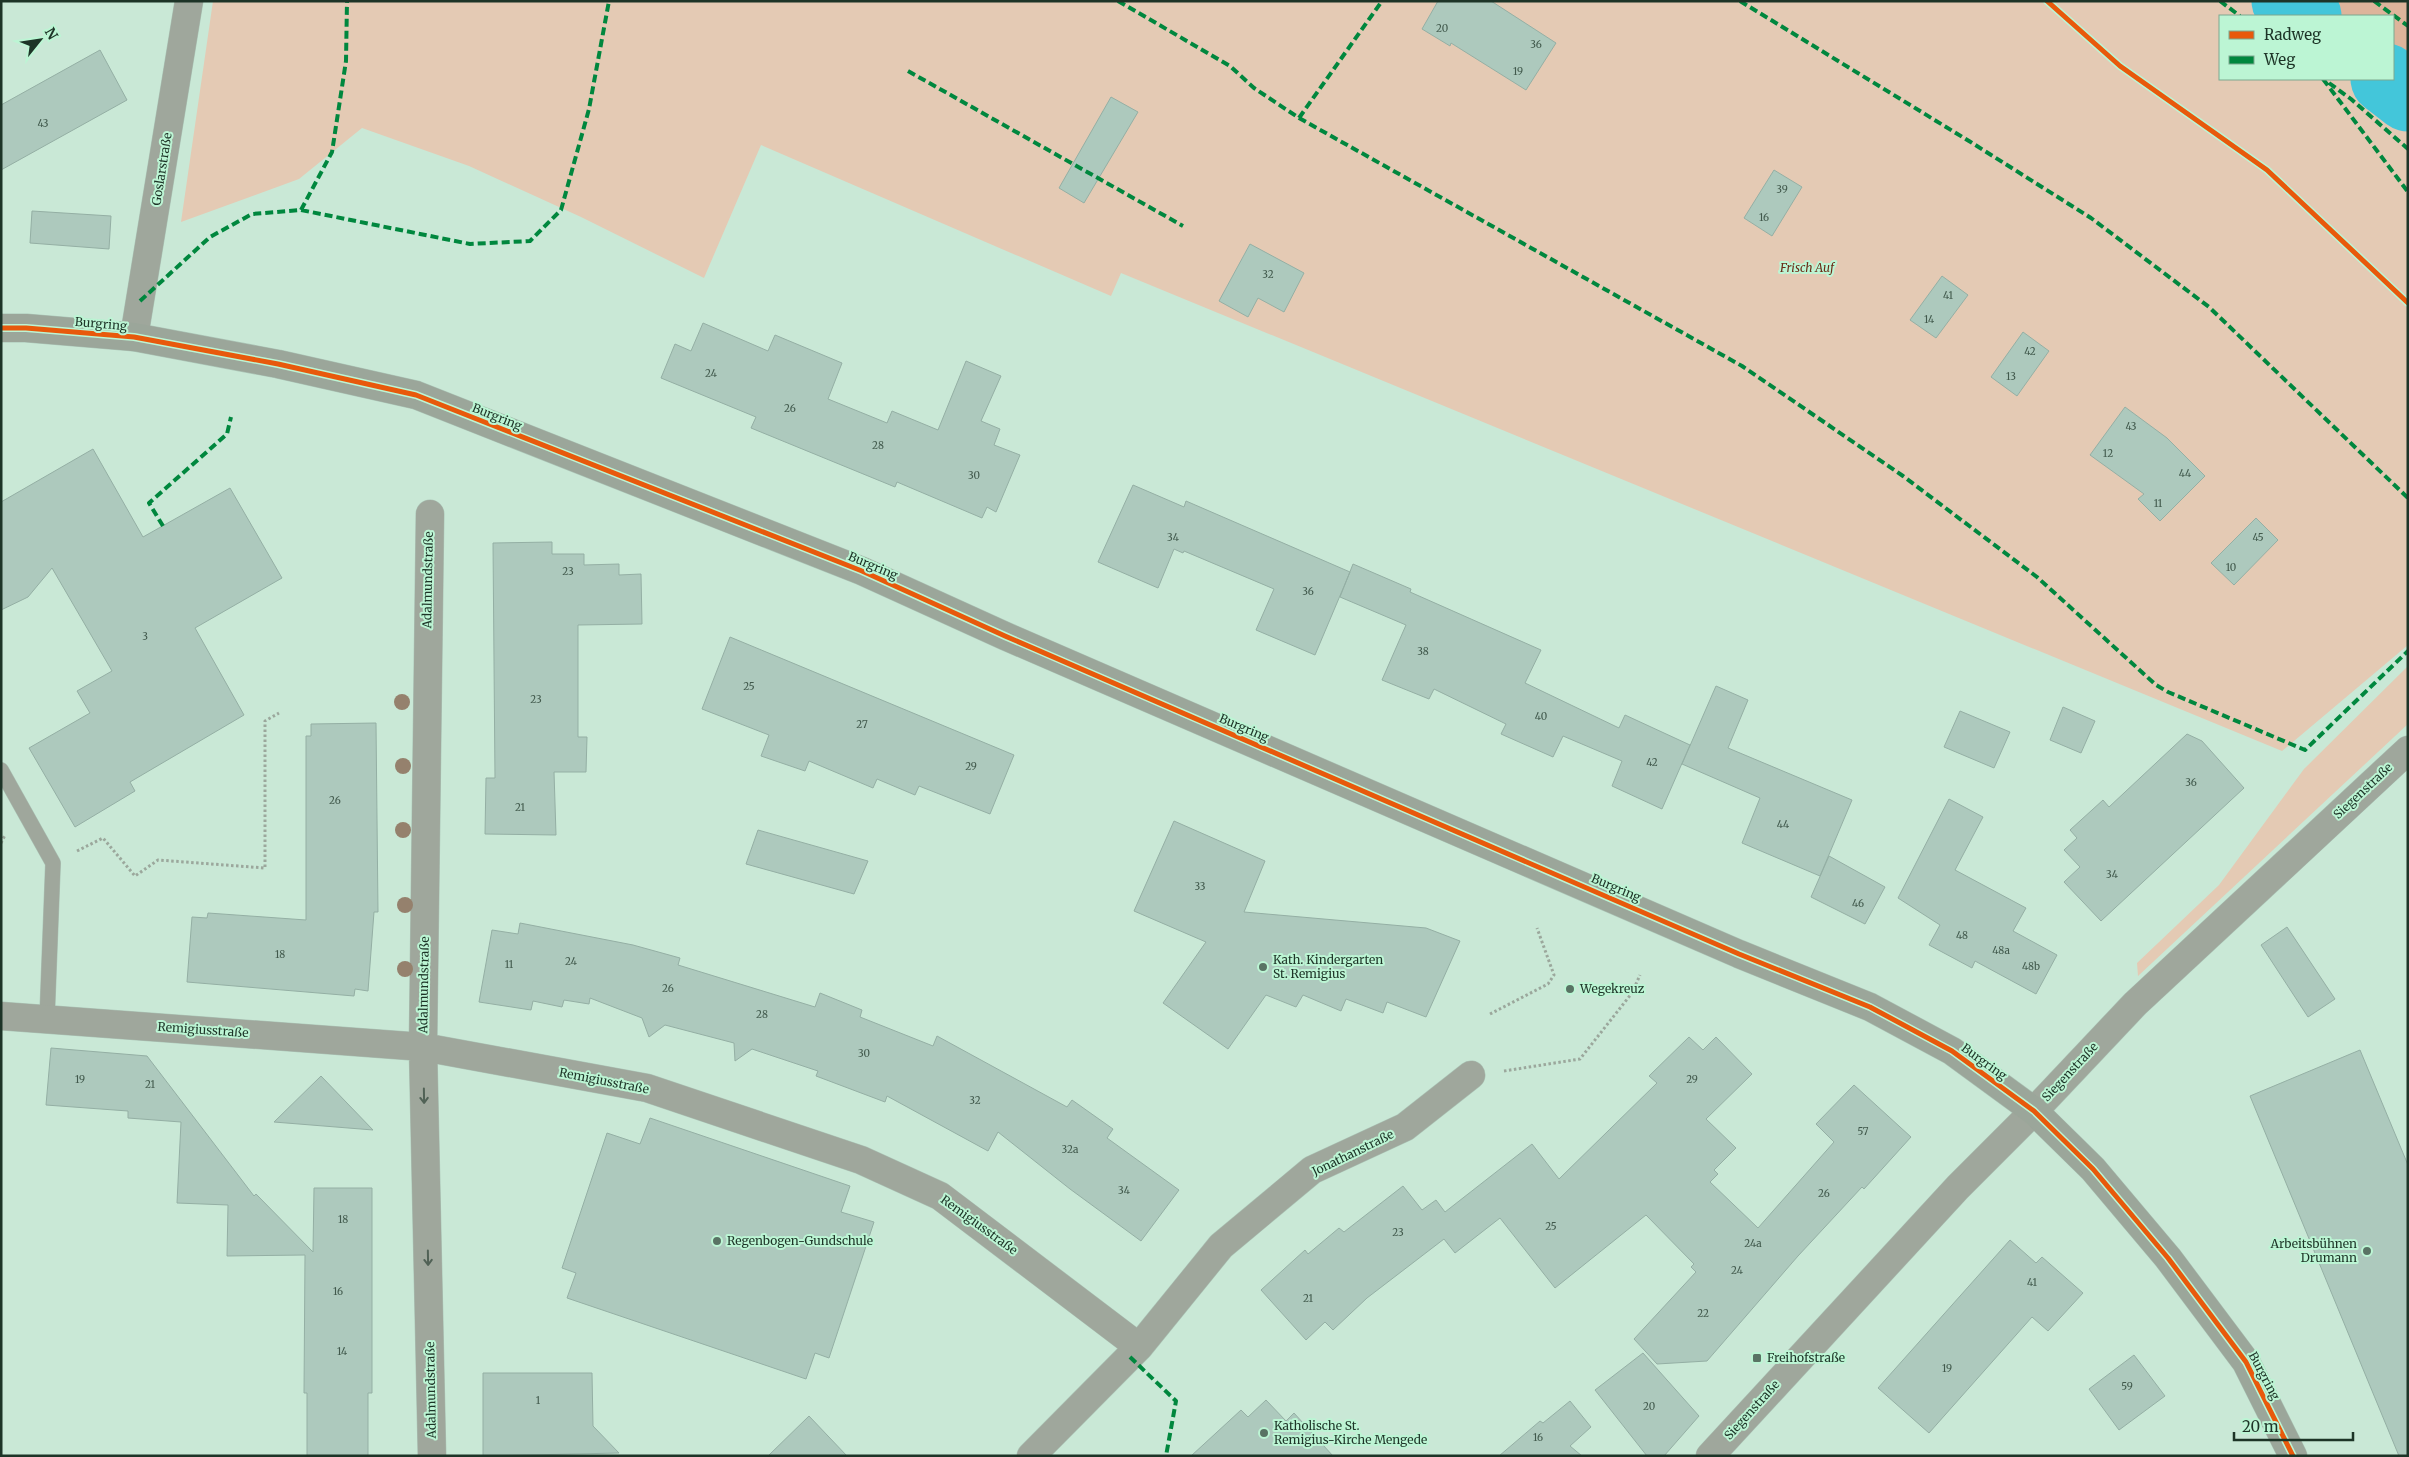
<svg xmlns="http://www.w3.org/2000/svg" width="2409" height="1457" font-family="Merriweather,serif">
  <rect width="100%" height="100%" fill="#c9e8d6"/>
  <path fill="#e4cab4" d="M 213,1 L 2287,1 L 2305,16 L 2220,16 L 2220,79 L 2366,79 L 2408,121 L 2408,645 L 2282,751 L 1121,273 L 1111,296 L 761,145 L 704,278 L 581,217 L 469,166 L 362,128 L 299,179 L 181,222 Z
    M 2408,666 L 2408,724 L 2138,976 L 2137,963 L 2219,885 L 2304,769 Z"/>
  <path fill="#ddb49b" d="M 2287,1 L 2408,1 L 2408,96 L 2386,79 L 2393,79 L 2393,16 L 2306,16 Z"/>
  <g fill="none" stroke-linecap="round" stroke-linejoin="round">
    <path stroke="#43c6da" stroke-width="71" d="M 2287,1 L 2306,16
      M 2386,79 L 2408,96"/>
  </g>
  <path fill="#adc9bd" stroke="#94afa4" d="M 1438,1 L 1491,1 L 1556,43 L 1526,90 L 1451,43 L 1450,46 L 1422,29 Z
    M 100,50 L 127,100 L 1,170 L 1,105 Z
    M 1111,97 L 1138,112 L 1084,203 L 1059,188 Z
    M 1774,170 L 1802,187 L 1772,236 L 1744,218 Z
    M 32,211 L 111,216 L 109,249 L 30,243 Z
    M 1250,244 L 1304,273 L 1284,312 L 1258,298 L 1248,317 L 1219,301 Z
    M 1942,276 L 1968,295 L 1936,338 L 1910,320 Z
    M 703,323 L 768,351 L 775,335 L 842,363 L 828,399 L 887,423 L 892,411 L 938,430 L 966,361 L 1001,376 L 981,421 L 1000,429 L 994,445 L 1020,455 L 996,512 L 987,507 L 982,518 L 897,482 L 895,487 L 751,428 L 756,417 L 661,378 L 675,344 L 691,351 Z
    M 2023,332 L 2049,351 L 2017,396 L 1991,377 Z
    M 2125,407 L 2167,438 L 2205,476 L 2160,521 L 2138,499 L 2144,494 L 2090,455 Z
    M 93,449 L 143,537 L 230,488 L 282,578 L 195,628 L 244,715 L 130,782 L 135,791 L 75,827 L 29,748 L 90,713 L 77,691 L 112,671 L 52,568 L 28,597 L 1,610 L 1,502 Z
    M 1133,485 L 1184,507 L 1186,501 L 1350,572 L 1315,655 L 1256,630 L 1274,589 L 1184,551 L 1183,553 L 1174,549 L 1158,588 L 1098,562 Z
    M 2256,518 L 2278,540 L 2234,585 L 2211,563 Z
    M 552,542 L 552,554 L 584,554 L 584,565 L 619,564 L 619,575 L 641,574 L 642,624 L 578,625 L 578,737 L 587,737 L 586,772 L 554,772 L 556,835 L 485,834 L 486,778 L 495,778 L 493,543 Z
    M 1353,564 L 1411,589 L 1410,592 L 1541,650 L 1525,683 L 1619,728 L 1625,715 L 1690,745 L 1662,809 L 1612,786 L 1622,761 L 1563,736 L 1553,757 L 1501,734 L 1506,724 L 1434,689 L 1429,699 L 1382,680 L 1406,625 L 1340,597 Z
    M 730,637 L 1014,755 L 990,814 L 919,786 L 915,795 L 877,779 L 873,788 L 809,761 L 805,771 L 761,756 L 769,735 L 702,709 Z
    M 1716,686 L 1748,700 L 1728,748 L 1852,800 L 1820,876 L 1742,843 L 1760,798 L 1682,764 Z
    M 2063,707 L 2095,721 L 2081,753 L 2050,740 Z
    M 1960,711 L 2010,732 L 1994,768 L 1944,747 Z
    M 376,723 L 378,912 L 374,912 L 368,991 L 355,989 L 354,996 L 187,982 L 192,917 L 207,918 L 208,913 L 306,920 L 306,736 L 311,736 L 311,724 Z
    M 2187,734 L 2202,741 L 2244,788 L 2101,921 L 2064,882 L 2080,867 L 2064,850 L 2077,838 L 2070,830 L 2103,800 L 2109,807 Z
    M 1949,799 L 1983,817 L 1955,870 L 2026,908 L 2013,931 L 2057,955 L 2036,994 L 1975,961 L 1972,968 L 1929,945 L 1940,925 L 1898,898 Z
    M 1174,821 L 1265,861 L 1244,912 L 1426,928 L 1460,941 L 1426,1017 L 1387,1002 L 1383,1013 L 1346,999 L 1341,1011 L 1303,995 L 1296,1007 L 1266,995 L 1228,1049 L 1163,1003 L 1206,942 L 1134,911 Z
    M 758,830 L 868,861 L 854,894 L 746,864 Z
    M 1829,856 L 1885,887 L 1865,924 L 1811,897 Z
    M 520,923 L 633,945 L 680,958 L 678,965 L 815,1007 L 820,993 L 862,1010 L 860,1017 L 933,1046 L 937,1036 L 1067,1107 L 1072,1100 L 1113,1129 L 1107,1138 L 1179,1190 L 1141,1241 L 1070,1189 L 998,1132 L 988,1151 L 887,1096 L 885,1102 L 816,1076 L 818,1071 L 752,1049 L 735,1061 L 734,1043 L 665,1025 L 649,1037 L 642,1018 L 590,998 L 589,1004 L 564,1000 L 562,1007 L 533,1001 L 531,1010 L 479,1002 L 492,930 L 518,934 Z
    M 2287,927 L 2335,999 L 2308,1017 L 2261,945 Z
    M 1689,1037 L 1703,1050 L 1716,1037 L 1752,1074 L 1706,1119 L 1736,1148 L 1714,1170 L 1718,1174 L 1710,1182 L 1758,1228 L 1834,1142 L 1816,1124 L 1854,1085 L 1911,1137 L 1864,1189 L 1862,1187 L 1798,1256 L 1707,1361 L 1657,1364 L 1634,1339 L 1696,1272 L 1691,1267 L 1694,1264 L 1646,1215 L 1555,1288 L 1500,1218 L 1455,1253 L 1444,1239 L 1367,1298 L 1333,1330 L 1325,1322 L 1306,1340 L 1261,1290 L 1305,1250 L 1308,1254 L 1339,1228 L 1344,1232 L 1403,1186 L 1422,1210 L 1436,1200 L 1445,1212 L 1532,1144 L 1559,1179 L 1657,1083 L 1649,1076 Z
    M 51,1048 L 147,1056 L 254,1196 L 256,1194 L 313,1252 L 314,1188 L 372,1188 L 372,1393 L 368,1393 L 368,1456 L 307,1456 L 307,1393 L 304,1393 L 305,1255 L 227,1256 L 228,1205 L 177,1203 L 181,1122 L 128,1118 L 128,1111 L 46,1105 Z
    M 2360,1050 L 2408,1165 L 2408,1456 L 2399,1456 L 2250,1096 Z
    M 321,1076 L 373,1130 L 274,1122 Z
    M 650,1118 L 850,1186 L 841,1212 L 874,1222 L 829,1358 L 815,1353 L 806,1379 L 567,1298 L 576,1273 L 562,1268 L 607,1133 L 640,1144 Z
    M 2010,1240 L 2036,1263 L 2042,1257 L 2083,1293 L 2048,1331 L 2032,1317 L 1929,1433 L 1878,1388 Z
    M 1643,1353 L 1699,1416 L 1664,1456 L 1647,1456 L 1595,1390 Z
    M 2134,1355 L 2165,1396 L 2119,1430 L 2089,1389 Z
    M 483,1373 L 592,1373 L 593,1426 L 619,1453 L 483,1456 Z
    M 1266,1400 L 1286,1421 L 1294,1413 L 1333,1456 L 1191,1456 L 1241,1410 L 1248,1417 Z
    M 1570,1401 L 1591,1427 L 1570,1446 L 1582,1456 L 1499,1456 L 1540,1421 L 1543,1423 Z
    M 809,1416 L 847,1456 L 768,1456 Z"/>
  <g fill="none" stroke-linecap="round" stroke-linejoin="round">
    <g stroke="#acc5b7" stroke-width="16">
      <path id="service" d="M 1,770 L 53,863 L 47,1019"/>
    </g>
    <g stroke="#acc5b7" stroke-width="29">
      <path id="minor" d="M 134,337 L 189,1
        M 430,514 L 423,1047 L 432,1456
        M 1,1016 L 423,1047 L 647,1088 L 861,1160 L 940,1196 L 1139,1347
        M 1031,1456 L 1139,1347 L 1221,1246 L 1312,1170 L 1405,1127 L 1471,1075
        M 1710,1456 L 1958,1187 L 2034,1111 L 2135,1004 L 2408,750"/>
    </g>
    <g stroke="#acc5b7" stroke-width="29">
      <path id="secondary" d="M 1,328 L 26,328 L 134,337 L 278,364 L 416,395 L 862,571 L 1005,636 L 1739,954 L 1870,1007 L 1952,1051 L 2034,1111 L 2093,1169 L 2168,1258 L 2246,1362 L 2293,1456"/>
    </g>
    <path stroke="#9ba79c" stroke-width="3" stroke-dasharray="2.5 2.5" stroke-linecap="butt" d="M 1,843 L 5,835
      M 77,851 L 103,838 L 135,876 L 158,860 L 265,868 L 265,721 L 279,713
      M 1490,1014 L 1548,984 L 1554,975 L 1537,928
      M 1504,1071 L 1580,1059 L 1632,993 L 1640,975"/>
    <use href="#service" stroke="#9fa79c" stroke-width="15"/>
    <use href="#minor" stroke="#9fa79c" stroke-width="28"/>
    <use href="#secondary" stroke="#9ba69a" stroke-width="28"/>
    <path stroke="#00873e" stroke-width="4" stroke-dasharray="8 4" stroke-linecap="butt" d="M 1118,1 L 1230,66 L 1254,88 L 1299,118 L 1742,366 L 1903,476 L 2037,577 L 2156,685 L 2168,692 L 2305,750 L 2408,651
      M 1740,1 L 1969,141 L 2091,218 L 2209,307 L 2408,498
      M 2220,1 L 2240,16
      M 2374,1 L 2408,26
      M 908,71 L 1183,226
      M 2323,79 L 2408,192
      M 2329,83 L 2351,99 L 2408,149
      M 1299,118 L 1382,1
      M 301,210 L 332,152 L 346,61 L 347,1
      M 140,301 L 210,237 L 252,214 L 301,210 L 470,244 L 530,241 L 561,210 L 589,109 L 609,1
      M 163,526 L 149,503 L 227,434 L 231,417
      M 1130,1357 L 1176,1401 L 1166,1456"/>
    <g stroke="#bcf5d4" stroke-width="8">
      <path id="cycleway" d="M 2047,1 L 2120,66 L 2267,170 L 2408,303
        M 1,328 L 26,328 L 134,337 L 278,364 L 416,395 L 862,571 L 1005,636 L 1739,954 L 1870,1007 L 1952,1051 L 2034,1111 L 2093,1169 L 2168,1258 L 2246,1362 L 2293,1456"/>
    </g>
    <use href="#cycleway" stroke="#e8590c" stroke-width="5"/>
  </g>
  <g fill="#95816d">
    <circle cx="402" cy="702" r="8"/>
    <circle cx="403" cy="766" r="8"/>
    <circle cx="403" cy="830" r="8"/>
    <circle cx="405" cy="905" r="8"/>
    <circle cx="405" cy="969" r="8"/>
  </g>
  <defs><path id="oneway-shaft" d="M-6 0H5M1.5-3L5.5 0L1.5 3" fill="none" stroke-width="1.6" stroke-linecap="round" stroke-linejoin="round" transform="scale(1.25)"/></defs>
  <g stroke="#516256">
    <use href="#oneway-shaft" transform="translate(424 1096) rotate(89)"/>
    <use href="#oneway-shaft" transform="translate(428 1258) rotate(89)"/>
  </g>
  <g fill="#597364" stroke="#bcf5d4" stroke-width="2">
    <circle cx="1263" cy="967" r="5"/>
    <circle cx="1570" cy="989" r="5"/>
    <circle cx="717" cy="1241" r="5"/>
    <circle cx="2367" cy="1251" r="5"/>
    <rect x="1752" y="1353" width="10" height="10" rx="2.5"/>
    <circle cx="1264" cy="1433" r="5"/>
  </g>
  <g text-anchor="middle" stroke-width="4" stroke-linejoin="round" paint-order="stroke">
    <g font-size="10" fill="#41594c">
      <text x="1442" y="32">20</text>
      <text x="1536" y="48">36</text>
      <text x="1518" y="75">19</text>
      <text x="43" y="127">43</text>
      <text x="1782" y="193">39</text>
      <text x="1764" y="221">16</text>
      <text x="1268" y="278">32</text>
      <text x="1948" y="299">41</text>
      <text x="1929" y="323">14</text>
      <text x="2030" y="355">42</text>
      <text x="711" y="377">24</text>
      <text x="2011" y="380">13</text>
      <text x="790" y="412">26</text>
      <text x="2131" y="430">43</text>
      <text x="878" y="449">28</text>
      <text x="2108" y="457">12</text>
      <text x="2185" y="477">44</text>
      <text x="974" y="479">30</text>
      <text x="2158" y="507">11</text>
      <text x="1173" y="541">34</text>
      <text x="2258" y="541">45</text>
      <text x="2231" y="571">10</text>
      <text x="568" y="575">23</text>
      <text x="1308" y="595">36</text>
      <text x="145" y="640">3</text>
      <text x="1423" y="655">38</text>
      <text x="749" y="690">25</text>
      <text x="536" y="703">23</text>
      <text x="1541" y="720">40</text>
      <text x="862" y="728">27</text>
      <text x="1652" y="766">42</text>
      <text x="971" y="770">29</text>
      <text x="2191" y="786">36</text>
      <text x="335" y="804">26</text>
      <text x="520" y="811">21</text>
      <text x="1783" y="828">44</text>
      <text x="2112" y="878">34</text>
      <text x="1200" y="890">33</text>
      <text x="1858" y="907">46</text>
      <text x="1962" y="939">48</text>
      <text x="2001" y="954">48a</text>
      <text x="280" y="958">18</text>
      <text x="571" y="965">24</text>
      <text x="509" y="968">11</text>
      <text x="2031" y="970">48b</text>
      <text x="668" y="992">26</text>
      <text x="762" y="1018">28</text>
      <text x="864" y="1057">30</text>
      <text x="80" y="1083">19</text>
      <text x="1692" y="1083">29</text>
      <text x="150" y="1088">21</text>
      <text x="975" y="1104">32</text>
      <text x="1863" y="1135">57</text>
      <text x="1070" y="1153">32a</text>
      <text x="1124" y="1194">34</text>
      <text x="1824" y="1197">26</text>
      <text x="343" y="1223">18</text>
      <text x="1551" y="1230">25</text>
      <text x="1398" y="1236">23</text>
      <text x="1753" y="1247">24a</text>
      <text x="1737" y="1274">24</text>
      <text x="2032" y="1286">41</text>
      <text x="338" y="1295">16</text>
      <text x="1308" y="1302">21</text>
      <text x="1703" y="1317">22</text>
      <text x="342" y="1355">14</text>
      <text x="1947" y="1372">19</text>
      <text x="2127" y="1390">59</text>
      <text x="538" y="1404">1</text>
      <text x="1649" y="1410">20</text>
      <text x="1538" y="1441">16</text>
    </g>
    <g font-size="12" fill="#1d3427" stroke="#bcf5d4">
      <text transform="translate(162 169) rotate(-81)" y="4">Goslarstraße</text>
      <text transform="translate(101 324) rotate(5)" y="4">Burgring</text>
      <text transform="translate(497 417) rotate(22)" y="4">Burgring</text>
      <text transform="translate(873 566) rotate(23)" y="4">Burgring</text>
      <text transform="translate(428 580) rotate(-89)" y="4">Adalmundstraße</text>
      <text transform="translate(1244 728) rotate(23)" y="4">Burgring</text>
      <text transform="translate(2363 791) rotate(-43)" y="4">Siegenstraße</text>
      <text transform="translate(1616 888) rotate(23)" y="4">Burgring</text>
      <text transform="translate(424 985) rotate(-89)" y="4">Adalmundstraße</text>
      <text transform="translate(203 1030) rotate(4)" y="4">Remigiusstraße</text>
      <text transform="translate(1984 1062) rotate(36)" y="4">Burgring</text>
      <text transform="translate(2070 1072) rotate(-47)" y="4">Siegenstraße</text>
      <text transform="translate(604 1081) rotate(11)" y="4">Remigiusstraße</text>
      <text transform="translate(1353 1153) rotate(-26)" y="4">Jonathanstraße</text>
      <text transform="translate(979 1225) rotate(36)" y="4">Remigiusstraße</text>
      <text transform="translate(2264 1376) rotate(62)" y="4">Burgring</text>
      <text transform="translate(431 1390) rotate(-91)" y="4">Adalmundstraße</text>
      <text transform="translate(1752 1410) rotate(-48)" y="4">Siegenstraße</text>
    </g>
    <g font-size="12" font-style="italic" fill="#6b2c17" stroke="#bcf5d4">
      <text x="1807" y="272">Frisch Auf</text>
    </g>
    <g font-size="12" fill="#1d3427" stroke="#bcf5d4" text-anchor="start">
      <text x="1273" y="964">Kath. Kindergarten<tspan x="1273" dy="14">St. Remigius</tspan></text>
      <text x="1580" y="993">Wegekreuz</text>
      <text x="727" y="1245">Regenbogen-Gundschule</text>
      <text x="2357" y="1248" text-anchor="end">Arbeitsbühnen<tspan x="2357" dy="14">Drumann</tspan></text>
      <text x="1767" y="1362">Freihofstraße</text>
      <text x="1274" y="1430">Katholische St.<tspan x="1274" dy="14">Remigius-Kirche Mengede</tspan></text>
    </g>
  </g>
  <rect width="2409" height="1457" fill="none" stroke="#1d3427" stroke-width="5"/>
  <rect x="2219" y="15" width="175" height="65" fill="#bcf5d4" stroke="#7ca88f"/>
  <rect x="2229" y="31" width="25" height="8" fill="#e8590c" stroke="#7ca88f"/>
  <text x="2264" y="40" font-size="15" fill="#1d3427">Radweg</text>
  <rect x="2229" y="56" width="25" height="8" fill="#00873e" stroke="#7ca88f"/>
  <text x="2264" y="65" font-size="15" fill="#1d3427">Weg</text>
  <g transform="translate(40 40) rotate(60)" stroke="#bcf5d4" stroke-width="4" paint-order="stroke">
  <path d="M0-4L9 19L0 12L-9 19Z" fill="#1d3427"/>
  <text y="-8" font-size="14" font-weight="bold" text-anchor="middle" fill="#1d3427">N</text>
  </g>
  <path d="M2234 1432v8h119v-8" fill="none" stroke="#1d3427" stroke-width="2.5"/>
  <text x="2242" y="1432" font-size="15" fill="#1d3427" stroke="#bcf5d4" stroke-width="4" paint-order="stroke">20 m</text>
</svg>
